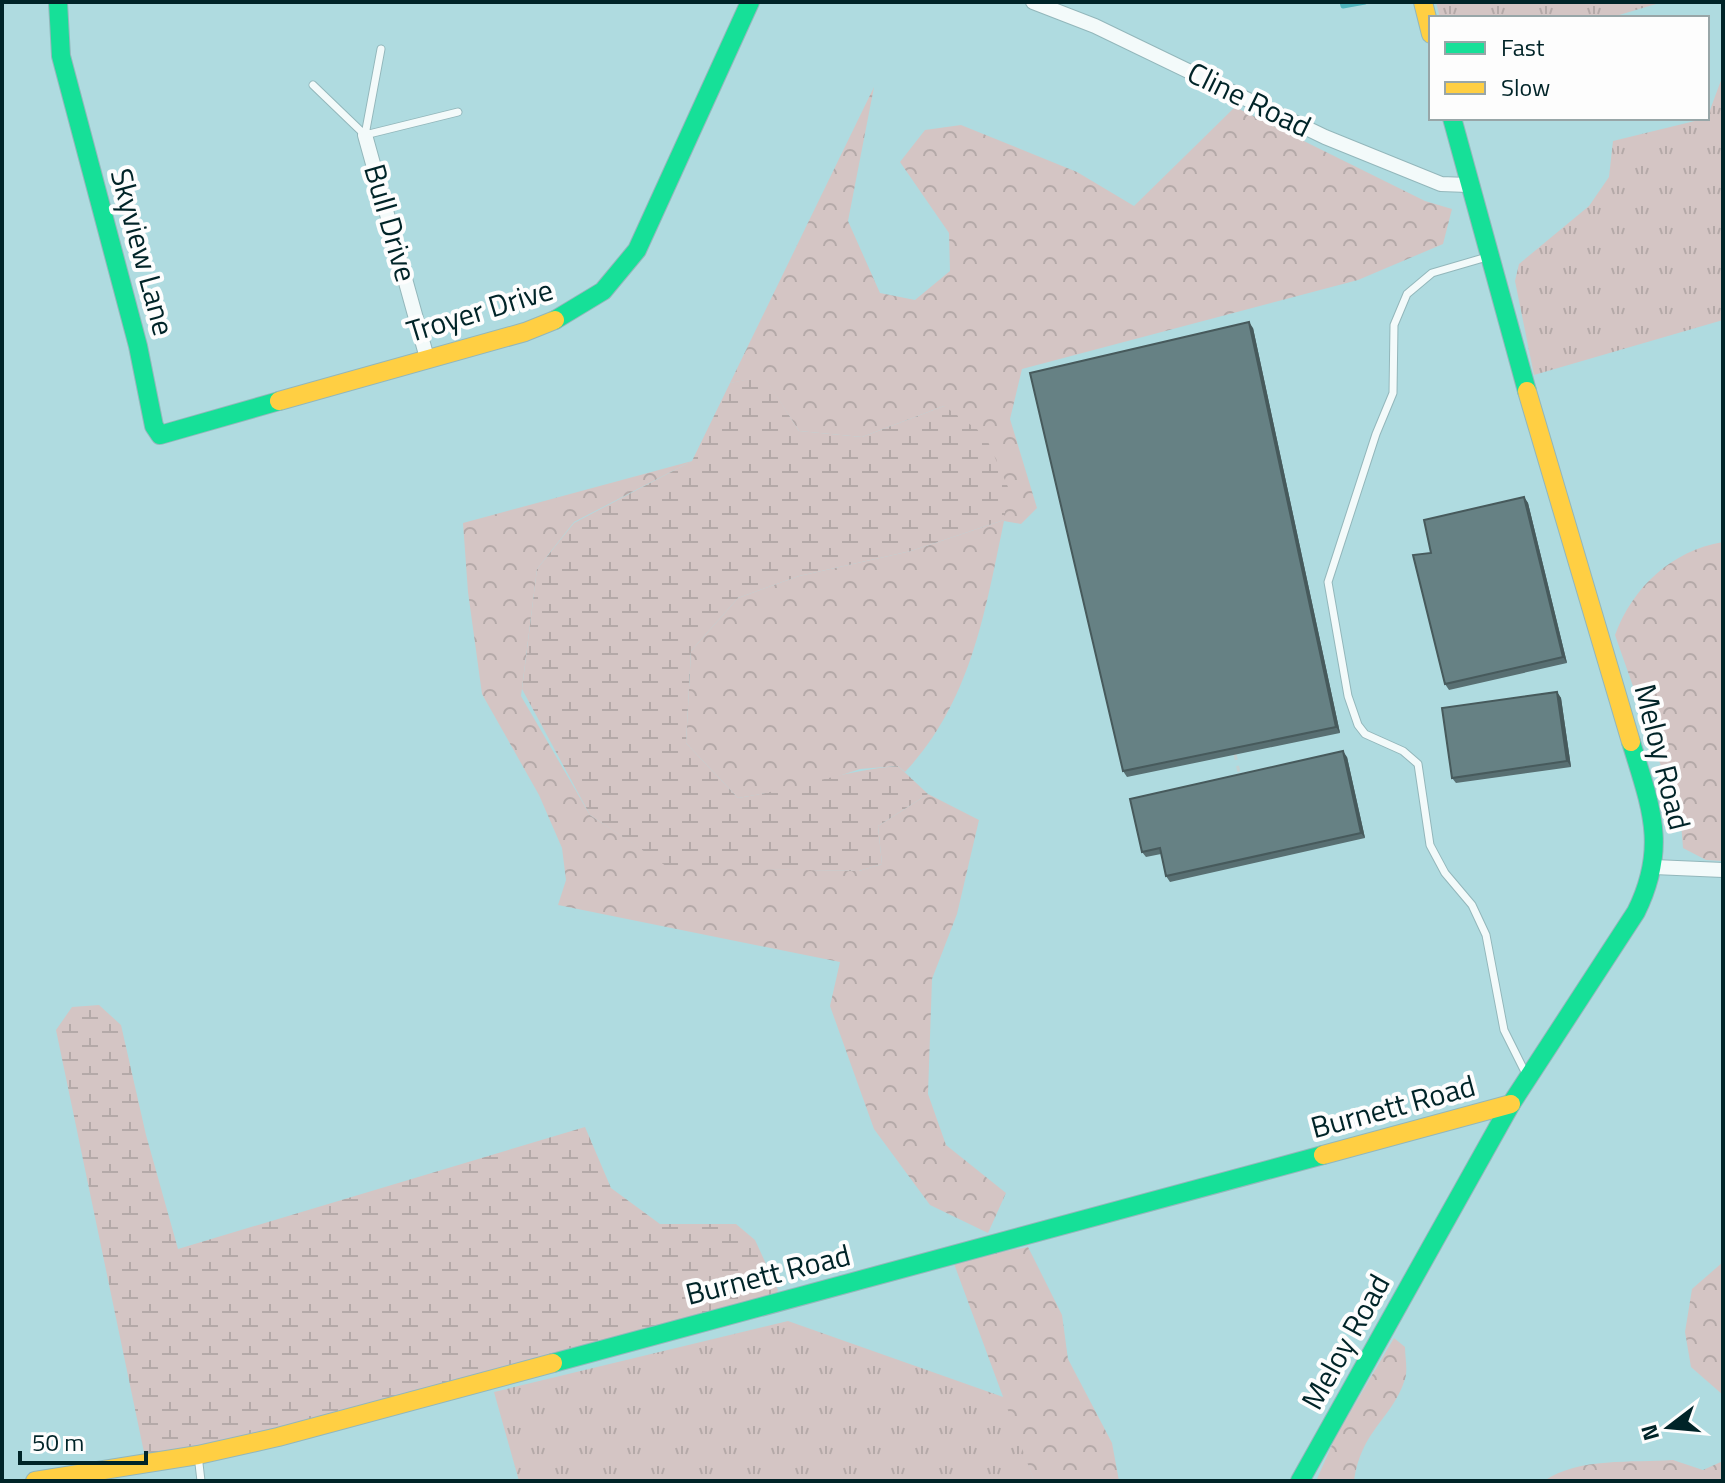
<svg xmlns="http://www.w3.org/2000/svg" width="1725" height="1483" font-family="'Titillium Web',sans-serif">
  <defs>
    <pattern id="grass-tufts" width="24" height="20" patternUnits="userSpaceOnUse" patternTransform="scale(2)"><rect width="24" height="20" fill="#d4c5c4"/><path d="M3 7l-1-3M5 7V3M7 7l1-3M15 17l-1-3M17 17v-4M19 17l1-3" fill="none" stroke="#b4a9a8"/></pattern>
    <pattern id="forest-crowns" width="20" height="18" patternUnits="userSpaceOnUse" patternTransform="scale(2)"><rect width="20" height="18" fill="#d4c5c4"/><path d="M2 6a3 3 0 1 1 6 0M12 15a3 3 0 1 1 6 0" fill="none" stroke="#b4a9a8"/></pattern>
    <pattern id="wetland-marsh" width="20" height="14" patternUnits="userSpaceOnUse" patternTransform="scale(2)"><rect width="20" height="14" fill="#d4c5c4"/><path d="M1 5h8M5 5V1M11 12h8M15 12V8" fill="none" stroke="#b4a9a8"/></pattern>
  </defs>
  <rect width="100%" height="100%" fill="#afdbe0"/>
  <path fill="url(#grass-tufts)" d="M 1436,2 L 1663,2 L 1609,18 L 1440,18 Z
    M 1723,75 L 1723,320 L 1534,375 L 1515,281 L 1519,264 L 1589,206 L 1609,177 L 1613,141 L 1707,118 Z
    M 788,1321 L 1006,1398 L 1034,1481 L 519,1481 L 494,1392 Z"/>
  <path fill="url(#forest-crowns)" d="M 874,87 L 848,221 L 880,293 L 915,300 L 950,271 L 949,233 L 900,162 L 925,130 L 961,125 L 1077,172 L 1134,206 L 1235,107 L 1425,201 L 1452,209 L 1443,244 L 1358,280 L 1022,369 L 1010,419 L 1037,508 L 1021,524 L 1004,521 C 985,612 971,702 905,772 L 898,766 L 860,769 L 809,786 L 738,798 L 686,743 L 691,651 L 738,598 L 799,576 L 911,551 L 1004,520 L 944,406 L 862,437 L 799,431 L 764,377 L 730,383 Z
    M 692,461 L 574,522 L 537,569 L 521,696 L 590,815 L 669,867 L 859,871 L 882,864 L 878,826 L 928,794 L 979,820 L 957,914 L 932,979 L 928,1094 L 946,1145 L 1006,1193 L 988,1233 L 930,1205 L 874,1129 L 830,1006 L 840,962 L 558,905 L 566,880 L 562,848 L 539,795 L 482,694 L 468,592 L 463,523 Z
    M 1723,542 L 1723,861 L 1706,860 L 1683,848 L 1681,823 L 1615,635 C 1633,587 1671,551 1723,542 Z
    M 1028,1247 L 1062,1315 L 1068,1359 L 1112,1443 L 1119,1481 L 1034,1481 L 953,1261 Z
    M 1723,1262 L 1723,1395 L 1691,1367 L 1685,1332 L 1692,1289 Z
    M 1394,1338 L 1405,1347 C 1405,1357 1408,1370 1405,1379 C 1393,1418 1361,1430 1354,1481 L 1316,1481 L 1336,1436 Z
    M 1673,1460 L 1703,1470 L 1723,1461 L 1723,1481 L 1544,1481 C 1579,1457 1632,1463 1673,1460 Z"/>
  <path fill="url(#wetland-marsh)" d="M 764,376 L 799,431 L 862,437 L 944,406 L 985,435 L 1008,487 L 1004,520 L 911,551 L 799,576 L 738,598 L 691,651 L 686,743 L 738,798 C 792,790 844,770 898,766 L 928,794 L 878,826 L 882,864 L 859,871 L 669,868 L 590,815 L 522,689 L 537,569 L 574,523 L 692,461 L 730,383 Z
    M 99,1005 L 121,1025 L 146,1135 L 178,1249 L 585,1127 L 611,1188 L 660,1224 L 736,1224 L 755,1240 L 778,1290 L 772,1303 L 146,1462 L 56,1030 L 72,1007 Z"/>
  <g fill="none" stroke-linecap="round" stroke-linejoin="round">
    <path stroke="#53b7c0" stroke-width="5" d="M 1342,2 L 1343,6 L 1365,2"/>
    <g stroke="#93b7bb" stroke-width="9">
      <path id="lane" d="M 313,85 L 365,135 L 458,112
        M 365,135 L 381,49
        M 1487,257 L 1432,273 L 1407,294 L 1394,325 L 1393,393 L 1376,434 L 1328,582 L 1348,696 L 1358,725 L 1365,734 L 1403,751 L 1418,764 L 1430,845 L 1445,873 L 1472,905 L 1486,935 L 1504,1030 L 1527,1076
        M 198,1455 L 201,1481"/>
    </g>
    <g stroke="#93b7bb" stroke-width="16">
      <path id="street" d="M 1033,2 L 1095,26 L 1325,137 L 1441,184 L 1468,185
        M 365,135 L 427,358
        M 1654,867 L 1723,870"/>
    </g>
    <g stroke="#93b7bb" stroke-width="20">
      <path id="fast" d="M 58,2 L 61,56 L 138,346 L 154,426 L 160,435 L 279,401
        M 1452,118 L 1527,391
        M 555,320 L 603,291 L 637,250 L 750,2
        M 553,1363 L 1323,1155
        M 1300,1481 L 1511,1104 L 1636,912 C 1668,847 1651,808 1631,742"/>
    </g>
    <g stroke="#93b7bb" stroke-width="20">
      <path id="slow" d="M 1423,2 L 1431,34
        M 1527,391 L 1631,742
        M 279,401 L 525,332 L 555,320
        M 1323,1155 L 1511,1104
        M 35,1481 L 198,1455 L 278,1437 L 553,1363"/>
    </g>
    <path stroke="#c3d1d2" stroke-width="3" stroke-dasharray="6 6" stroke-linecap="butt" d="M 1235,754 L 1240,777"/>
    <use href="#lane" stroke="#f3fafa" stroke-width="7"/>
    <use href="#street" stroke="#f3fafa" stroke-width="14"/>
    <use href="#fast" stroke="#16e098" stroke-width="18"/>
    <use href="#slow" stroke="#ffcf43" stroke-width="18"/>
  </g>
  <path fill="#586f72" d="M 1253,328 L 1340,733 L 1127,777 L 1123,771 Z
    M 1524,497 L 1528,503 L 1567,663 L 1449,690 L 1445,684 L 1431,553 Z
    M 1557,692 L 1561,698 L 1571,767 L 1456,783 L 1452,778 Z
    M 1347,757 L 1365,838 L 1170,882 L 1166,876 L 1161,854 L 1146,857 L 1142,852 Z"/>
  <path fill="#475a5c" d="M 1249,322 L 1253,328 L 1340,733 L 1336,727 Z
    M 1524,497 L 1528,503 L 1567,663 L 1563,657 Z
    M 1557,692 L 1561,698 L 1571,767 L 1567,761 Z
    M 1343,751 L 1347,757 L 1365,838 L 1361,833 Z"/>
  <path fill="#668184" stroke="#475a5c" stroke-width="2" d="M 1249,322 L 1336,727 L 1123,771 L 1030,373 Z
    M 1524,497 L 1563,657 L 1445,684 L 1413,555 L 1431,553 L 1424,520 Z
    M 1557,692 L 1567,761 L 1452,778 L 1442,708 Z
    M 1343,751 L 1361,833 L 1166,876 L 1160,848 L 1142,852 L 1130,799 Z"/>
  <g text-anchor="middle" stroke-width="8" stroke-linejoin="round" paint-order="stroke">
    <g font-size="30" fill="#002428" stroke="#fdfdfd">
      <text transform="translate(1249 100) rotate(26)" y="10">Cline Road</text>
      <text transform="translate(390 223) rotate(74)" y="10">Bull Drive</text>
      <text transform="translate(142 252) rotate(75)" y="10">Skyview Lane</text>
      <text transform="translate(480 311) rotate(-17)" y="10">Troyer Drive</text>
      <text transform="translate(1662 757) rotate(76)" y="10">Meloy Road</text>
      <text transform="translate(1393 1107) rotate(-15)" y="10">Burnett Road</text>
      <text transform="translate(768 1275) rotate(-14)" y="10">Burnett Road</text>
      <text transform="translate(1346 1342) rotate(-61)" y="10">Meloy Road</text>
    </g>
  </g>
  <rect width="1725" height="1483" fill="none" stroke="#002428" stroke-width="8"/>
  <rect x="1429" y="16" width="280" height="104" fill="#fdfdfd" stroke="#98a6a8" stroke-width="2"/>
  <rect x="1445" y="42" width="40" height="12" fill="#16e098" stroke="#98a6a8" stroke-width="2"/>
  <text x="1501" y="56" font-size="24" fill="#002428">Fast</text>
  <rect x="1445" y="82" width="40" height="12" fill="#ffcf43" stroke="#98a6a8" stroke-width="2"/>
  <text x="1501" y="96" font-size="24" fill="#002428">Slow</text>
  <g transform="translate(1669 1427) rotate(254)" stroke="#fdfdfd" stroke-width="6" paint-order="stroke">
  <path d="M0-6L14 30L0 20L-14 30Z" fill="#002428"/>
  <text y="-12" font-size="22" font-weight="bold" text-anchor="middle" fill="#002428">N</text>
  </g>
  <path d="M20 1451v12h126v-12" fill="none" stroke="#002428" stroke-width="4"/>
  <text x="32" y="1451" font-size="24" fill="#002428" stroke="#fdfdfd" stroke-width="6" paint-order="stroke">50 m</text>
</svg>
